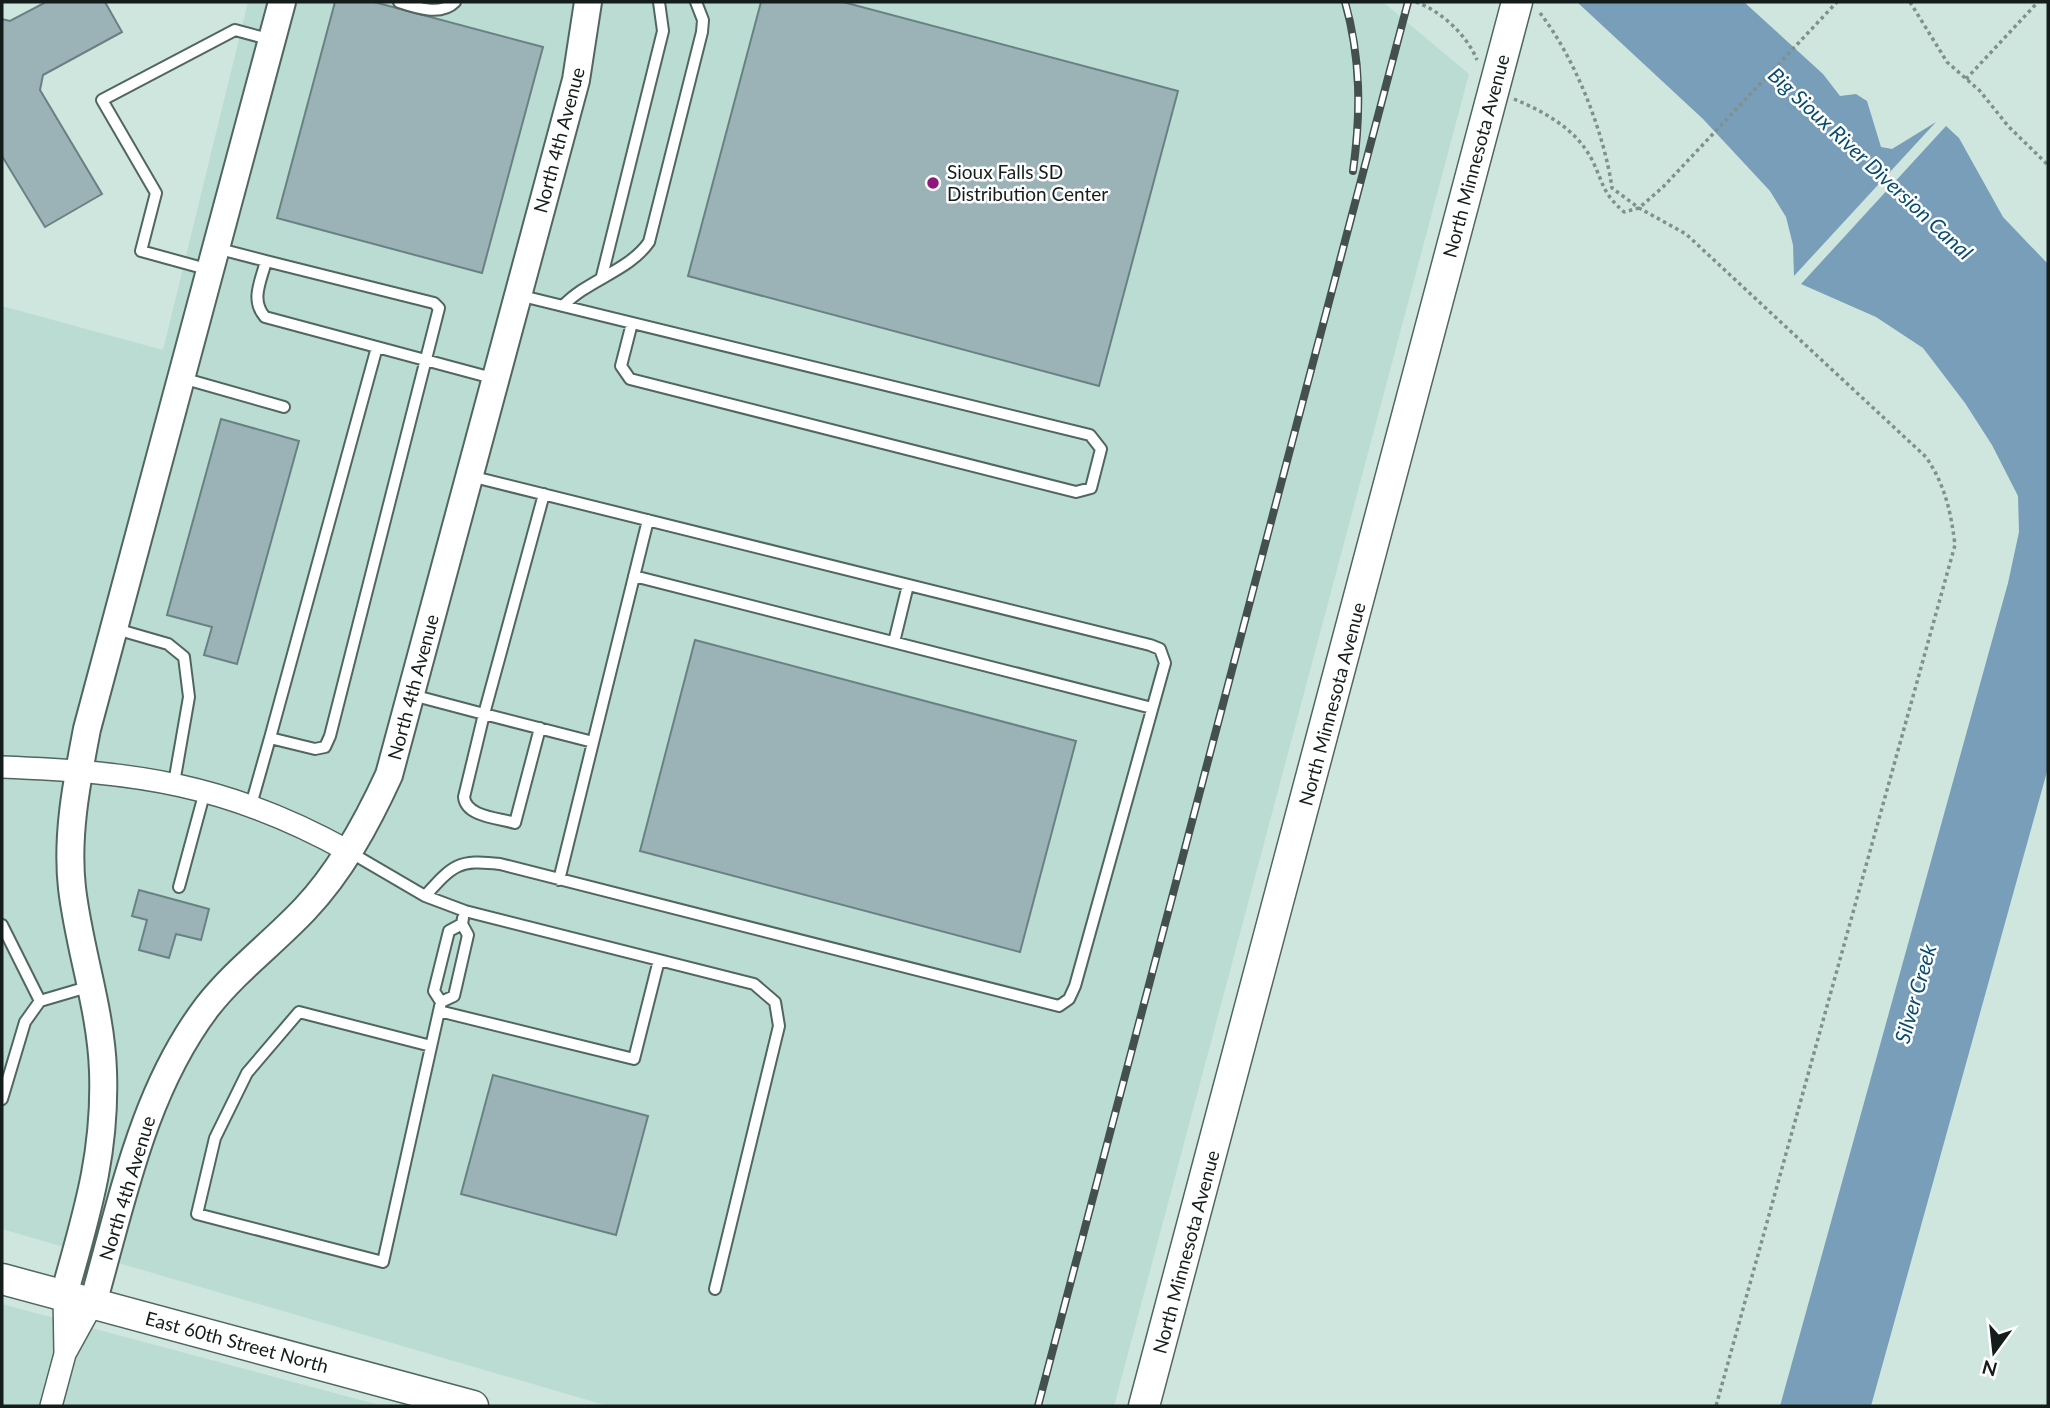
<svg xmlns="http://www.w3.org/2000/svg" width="2050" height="1408" font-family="Lato,sans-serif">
  <rect width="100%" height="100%" fill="#cee6de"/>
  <path fill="#bbdcd2" d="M 248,2 L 1383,2 L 1469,74 L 1114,1406 L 608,1406 L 2,1229 L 2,306 L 163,350 Z
    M 2,1304 L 383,1406 L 2,1406 Z"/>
  <path fill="#789eb9" d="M 1577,2 L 1744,2 L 1823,74 L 1840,96 L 1856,94 L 1867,101 L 1881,147 L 1892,149 L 1936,122 L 1794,276 L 1793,245 L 1786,217 L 1770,191 L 1703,119 Z
    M 1946,126 L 1959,138 L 2003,217 L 2048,264 L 2048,768 L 1871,1406 L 1780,1406 L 2008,583 L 2019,532 L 2018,496 L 1992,445 L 1965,403 L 1923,348 L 1876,317 L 1801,284 Z"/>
  <path fill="#9bb3b7" stroke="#6a8184" stroke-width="2" d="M 46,2 L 105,2 L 122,32 L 43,75 L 40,90 L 102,194 L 45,227 L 2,156 L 2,19 L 10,21 Z
    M 335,2 L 374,2 L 543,47 L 482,273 L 277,218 Z
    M 761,2 L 843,2 L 1178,91 L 1099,386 L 688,276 Z
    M 221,419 L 299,441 L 237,664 L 204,655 L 212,627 L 167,615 Z
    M 695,640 L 1076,741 L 1020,952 L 640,851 Z
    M 139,890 L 209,909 L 201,940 L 176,934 L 169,958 L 139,950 L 147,920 L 132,916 Z
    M 493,1075 L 648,1116 L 616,1235 L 461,1194 Z"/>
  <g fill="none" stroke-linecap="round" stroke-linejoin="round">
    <g stroke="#516660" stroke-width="14">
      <path id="service" d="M 399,2 C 417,8 441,16 455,2
        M 216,248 L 266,261 C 261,281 250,300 265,317 L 496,379
        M 210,270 L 141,251 L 156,193 L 102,100 L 235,30 L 272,40
        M 602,276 L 663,31 L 659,2
        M 518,295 L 1090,435 L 1101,449 L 1091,488 L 1076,492 L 630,379 L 621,366 L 632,323
        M 563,306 C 587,280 629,271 649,242 L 702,32 L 703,20 L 696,2
        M 182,378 L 284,407
        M 634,576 L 1152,708
        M 116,629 L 168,644 L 184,657 L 189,697 L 174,783
        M 894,642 L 908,585
        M 412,695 L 484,714 L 544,494
        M 540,728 L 515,823 C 499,818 466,817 464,797 L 484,714 L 593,742
        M 270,738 L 377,347
        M 251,805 L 270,738 L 315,749 L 325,747 L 330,736 L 439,308 L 434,303 L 266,261
        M 348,851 L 425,896 L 465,911 L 754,984 L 775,1002 L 779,1026 L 715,1289
        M 559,880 L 648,520
        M 179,887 L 205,791
        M 425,896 C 453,865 458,859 500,864 L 1059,1006 L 1069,999 L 1075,986 L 1165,663 L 1160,649 L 1150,645 L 470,476
        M 2,925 L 40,1001
        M 441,1002 L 454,996 L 468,935 L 462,924 L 463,918
        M 439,1011 L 634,1059 L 659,960
        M 431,1046 L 299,1012 L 247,1073 L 215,1138 L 197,1214 L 383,1262 L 441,1002 L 434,991 L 449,931 L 462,924
        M 2,1099 L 25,1022 L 40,1001 L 91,986"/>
    </g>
    <g stroke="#516660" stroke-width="24">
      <path id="minor" d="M 2,767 C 136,772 228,784 348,851
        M 66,1352 L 93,1303
        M 51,1406 L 65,1354 L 64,1295"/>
    </g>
    <g stroke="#516660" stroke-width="30">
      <path id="tertiary" d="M 64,1295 C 86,1216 106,1155 103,1071 C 101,1009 79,949 72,888 C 66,835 77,781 87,729 L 282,2
        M 93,1303 C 122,1202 142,1093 207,1007 C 236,970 273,943 305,909 C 341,871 367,823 389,775 L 576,80 L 588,2"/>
    </g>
    <g stroke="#516660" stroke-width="33">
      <path id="secondary" d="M 2,1279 L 473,1406
        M 1144,1406 L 1517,2"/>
    </g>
    <path stroke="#7f918c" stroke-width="3.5" stroke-dasharray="3.5 3.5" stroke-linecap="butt" d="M 1416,2 C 1441,11 1467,35 1477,60
      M 1910,2 L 1947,62 L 1980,91 L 2008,126 L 2048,165
      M 1540,13 C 1575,58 1604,132 1612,188 L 1639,208 L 1686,234 L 1926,457 C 1945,485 1951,512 1955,545 L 1716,1406
      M 1966,79 L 2038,2
      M 1514,99 C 1545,112 1578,130 1593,162 C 1605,187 1602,192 1624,212 L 1639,208 L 1663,187 L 1837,2"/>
    <use href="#service" stroke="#fff" stroke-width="10"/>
    <use href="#minor" stroke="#fff" stroke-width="21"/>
    <use href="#tertiary" stroke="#fff" stroke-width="26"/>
    <use href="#secondary" stroke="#fff" stroke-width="30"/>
    <g stroke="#43504d" stroke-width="8">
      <path id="rail" d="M 1345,2 C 1361,58 1361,113 1353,171
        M 1038,1406 L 1408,2"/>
    </g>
    <use href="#rail" stroke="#fff" stroke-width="5" stroke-dasharray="16" stroke-linecap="butt"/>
  </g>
  <circle fill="#8e197a" stroke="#fff" stroke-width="2.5" cx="933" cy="183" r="7"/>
  <g text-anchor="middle" stroke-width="5" stroke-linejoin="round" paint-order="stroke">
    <g font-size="19" fill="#141d1b" stroke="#fff">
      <text transform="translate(559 140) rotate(-75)" y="7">North 4th Avenue</text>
      <text transform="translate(1476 156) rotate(-75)" y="7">North Minnesota Avenue</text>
      <text transform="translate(413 687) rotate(-75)" y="7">North 4th Avenue</text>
      <text transform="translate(1332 704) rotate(-75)" y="7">North Minnesota Avenue</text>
      <text transform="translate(127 1188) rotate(-73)" y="7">North 4th Avenue</text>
      <text transform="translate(1186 1252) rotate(-75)" y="7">North Minnesota Avenue</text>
      <text transform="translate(237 1342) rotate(15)" y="7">East 60th Street North</text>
    </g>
    <g font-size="19" fill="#141d1b" stroke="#fff" text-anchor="start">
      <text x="947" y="179">Sioux Falls SD<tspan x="947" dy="22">Distribution Center</tspan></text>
    </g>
    <g font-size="21" font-style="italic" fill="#054c71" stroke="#fff">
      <text transform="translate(1870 164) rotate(43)" y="7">Big Sioux River Diversion Canal</text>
      <text transform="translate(1916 994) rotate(-74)" y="7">Silver Creek</text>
    </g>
  </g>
  <rect width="2050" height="1408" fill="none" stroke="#141d1b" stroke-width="7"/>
  <g transform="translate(1994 1352) rotate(195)" stroke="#ffffff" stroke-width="5" paint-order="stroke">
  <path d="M0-5L12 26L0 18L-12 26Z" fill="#141d1b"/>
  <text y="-10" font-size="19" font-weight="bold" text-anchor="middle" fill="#141d1b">N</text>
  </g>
</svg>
